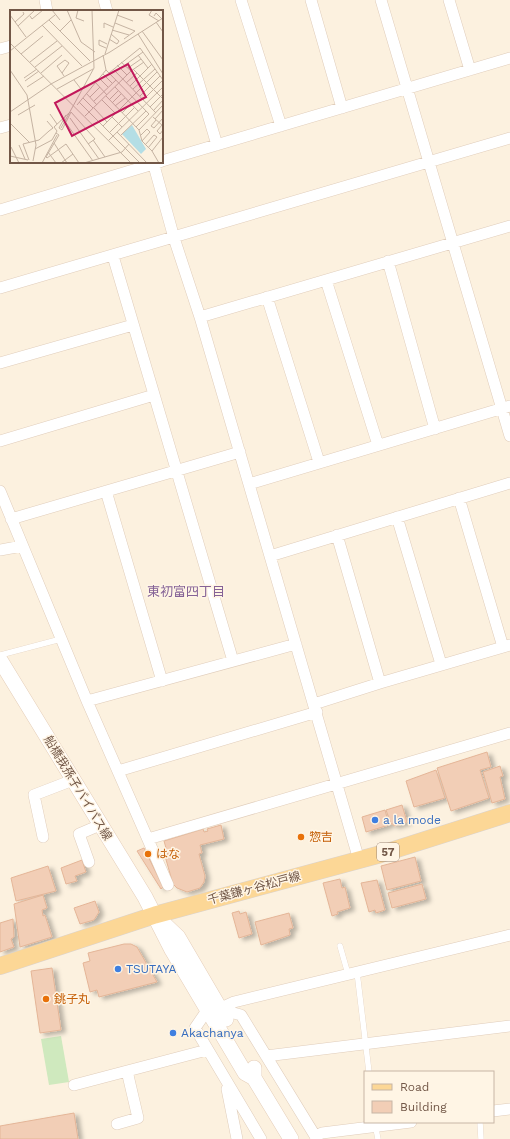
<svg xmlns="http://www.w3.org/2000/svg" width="510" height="1139" font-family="'Work Sans','Noto Sans JP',sans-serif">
  <defs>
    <filter id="shadow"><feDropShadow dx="4.5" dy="2.5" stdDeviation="2" flood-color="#0004"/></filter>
  </defs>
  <rect width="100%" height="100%" fill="#fcf1df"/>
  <path fill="#cfe9be" d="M 61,1036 L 69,1082 L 49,1085 L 41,1039 Z"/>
  <path fill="#f2ceb6" stroke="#e4b597" filter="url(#shadow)" d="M 487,752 L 491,767 L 480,770 L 489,798 L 451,811 L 437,768 Z
    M 500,766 L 503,776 L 500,777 L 505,799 L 492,803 L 483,772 Z
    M 436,770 L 445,798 L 414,807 L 406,781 Z
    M 402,805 L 407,822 L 394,826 L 393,824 L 391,824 L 386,810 Z
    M 385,810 L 389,825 L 366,832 L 362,817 Z
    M 221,825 L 224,839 L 200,845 L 202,853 L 199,854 L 205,876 L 204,882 L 200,888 L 187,892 L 177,888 L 173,884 L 165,856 L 168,855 L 164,841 L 203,829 L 204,832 L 208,831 L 207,829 Z
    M 144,848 L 163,887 L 161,889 L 137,851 Z
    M 415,857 L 421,881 L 387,890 L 381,866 Z
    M 82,860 L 86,872 L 75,876 L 77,881 L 66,884 L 61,868 Z
    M 48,866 L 56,891 L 16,901 L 11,878 Z
    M 340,879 L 342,888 L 345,887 L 350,908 L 337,912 L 338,914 L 332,916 L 323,883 Z
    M 377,880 L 385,910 L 376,913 L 375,910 L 369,912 L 361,883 Z
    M 422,884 L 426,899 L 392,908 L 388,893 Z
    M 43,895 L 47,908 L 42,910 L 43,916 L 45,915 L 52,937 L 20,947 L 14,904 Z
    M 95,901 L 99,912 L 94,920 L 80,924 L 74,908 Z
    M 239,911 L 240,914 L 246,912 L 252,934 L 239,938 L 232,913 Z
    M 289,913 L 293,928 L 289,929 L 290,935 L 261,945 L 255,922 Z
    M 13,919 L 14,937 L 11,939 L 14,947 L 0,952 L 0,923 Z
    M 124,944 L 131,944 L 137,947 L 157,982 L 99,997 L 97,990 L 90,992 L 83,963 L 90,961 L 88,953 Z
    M 52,968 L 61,1030 L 40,1033 L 31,971 Z
    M 74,1113 L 78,1139 L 0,1139 L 0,1126 Z"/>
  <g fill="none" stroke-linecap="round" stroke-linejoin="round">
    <g stroke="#e0cdbb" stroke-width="6">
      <path id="lane" d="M 0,655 L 61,639
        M 340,946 L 348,974
        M 357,972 L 369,1072
        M 480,1122 L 481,1139
        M 375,1124 L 378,1139"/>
    </g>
    <g stroke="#e0cdbb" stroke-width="12">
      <path id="street" d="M 45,0 L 47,11
        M 104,0 L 107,11
        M 174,0 L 217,145
        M 241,0 L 281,126
        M 311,0 L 342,108
        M 381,0 L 510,436
        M 449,0 L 470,70
        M 0,49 L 11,46
        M 0,128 L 11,125
        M 162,161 L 510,58
        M 153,162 L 174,238 L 200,317 L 359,860
        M 0,210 L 160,162
        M 113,256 L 233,661
        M 388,261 L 435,429
        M 326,280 L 378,445
        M 0,288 L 510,138
        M 267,297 L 319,462
        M 200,317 L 510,226
        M 0,363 L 133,325
        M 0,441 L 154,395
        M 249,484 L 510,406
        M 0,491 L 87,701 L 168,885
        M 106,491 L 162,681
        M 459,498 L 503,647
        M 397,517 L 441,664
        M 11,519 L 240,452
        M 337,535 L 380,683
        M 0,550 L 22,546
        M 270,556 L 510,483
        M 87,701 L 296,644
        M 314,704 L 380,683 L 510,645
        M 118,771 L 317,712
        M 43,837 L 34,795 L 73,780
        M 148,839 L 510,733
        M 89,862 L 79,834 L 100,825
        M 208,1009 L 195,1028 L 261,1139
        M 219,1009 L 234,1002 L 510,935
        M 219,1009 L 241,1015 L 317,1139
        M 266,1056 L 510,1026
        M 74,1085 L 207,1050
        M 227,1089 L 237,1139
        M 493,1111 L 510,1109
        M 117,1124 L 138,1118 L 127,1071
        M 315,1136 L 322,1133 L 411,1122"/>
    </g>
    <g stroke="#e5ceb9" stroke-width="16">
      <path id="secondary" d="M 0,660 L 145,897 L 172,950 L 245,1073 L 254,1078
        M 160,920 L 178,937 L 226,1019
        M 254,1068 L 254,1078 L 291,1139"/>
    </g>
    <g stroke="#dad3cf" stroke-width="18">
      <path id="primary" d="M 0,966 L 155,915 L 381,854 L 510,813"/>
    </g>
    <use href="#lane" stroke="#fff" stroke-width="5.5"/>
    <use href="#street" stroke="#fff" stroke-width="11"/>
    <use href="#secondary" stroke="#fff" stroke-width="15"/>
    <use href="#primary" stroke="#fcd796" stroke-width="17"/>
  </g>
  <g fill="#3f7fe0" stroke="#fff5e5" stroke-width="1.5">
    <circle cx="375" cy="820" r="4"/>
    <circle cx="118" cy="969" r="4"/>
    <circle cx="173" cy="1033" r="4"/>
  </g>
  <g fill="#e8710a" stroke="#fff5e5" stroke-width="1.5">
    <circle cx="301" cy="837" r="4"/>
    <circle cx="148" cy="854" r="4"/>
    <circle cx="46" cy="999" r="4"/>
  </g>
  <g text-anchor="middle" stroke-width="3" stroke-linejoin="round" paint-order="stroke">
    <rect fill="#fff5e5" stroke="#9c8676" stroke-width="1" x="377" y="843" width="22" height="18" rx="3"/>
    <g font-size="11" font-weight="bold" fill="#725747">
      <text x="388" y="856">57</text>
    </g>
    <g font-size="12" fill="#725747" stroke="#fff5e5">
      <text transform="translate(78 788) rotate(59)" y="4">船橋我孫子バイパス線</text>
      <text transform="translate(254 888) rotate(-15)" y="4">千葉鎌ヶ谷松戸線</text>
    </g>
    <g font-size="12" fill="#366cbe" stroke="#fff5e5" text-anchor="start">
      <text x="383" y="824">a la mode</text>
      <text x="126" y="973">TSUTAYA</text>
      <text x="181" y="1037">Akachanya</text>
    </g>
    <g font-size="12" fill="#c56008" stroke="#fff5e5" text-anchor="start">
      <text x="309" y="841">惣吉</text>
      <text x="156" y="858">はな</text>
      <text x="54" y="1003">銚子丸</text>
    </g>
    <g font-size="13" fill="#856296" stroke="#fff5e5">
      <text x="186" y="596">東初富四丁目</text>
    </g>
  </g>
  <g transform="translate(10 10)">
    <rect width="153" height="153" fill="#fcf1df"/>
    <path d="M 122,115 L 136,139 L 131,144 L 112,124 Z" fill="#b4dee5"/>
    <path fill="none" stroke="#c5b3a2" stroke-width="1" d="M 42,0 L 50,10M 57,0 L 71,32 L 85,42M 68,0 L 66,8 L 74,11M 142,0 L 139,5 L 149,11M 0,5 L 16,27M 107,5 L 123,11M 20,6 L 22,9 L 33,0M 144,6 L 146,3 L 152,9M 39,10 L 80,51M 5,12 L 14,4 L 13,2M 146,12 L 153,22M 105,13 L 125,21M 32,15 L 72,56M 8,16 L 25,0M 94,18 L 94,13 L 103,17M 102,20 L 119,25M 50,21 L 61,10M 132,21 L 153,50M 128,24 L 153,64M 99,29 L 107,34 L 109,31 L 101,24M 114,29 L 125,21M 0,33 L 121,153M 96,38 L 89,35 L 89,30 L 97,34M 0,41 L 45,5M 11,44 L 33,26M 95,44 L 109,0M 128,45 L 138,58M 20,52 L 47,31M 111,52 L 121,61M 107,55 L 117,65M 115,55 L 133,42M 25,57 L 52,36M 118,58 L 131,49M 103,59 L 146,103M 123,59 L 153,89M 0,60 L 17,85 L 26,135 L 23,151M 96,60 L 139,104 L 126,117M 31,63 L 52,45M 52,63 L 59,53 L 55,50 L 47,56 L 52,63 L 54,66M 99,63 L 130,38 L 153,70M 93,64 L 102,73M 14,68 L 27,59M 89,68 L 98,77M 64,70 L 71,79 L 75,76M 15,71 L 29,61M 85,72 L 97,85M 116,73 L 127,63M 120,76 L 142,54M 17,77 L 34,66M 105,77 L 128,101M 47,79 L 83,59M 123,79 L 145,59M 76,83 L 87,95M 96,86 L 129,120 L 132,131 L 142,141 L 153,127M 130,86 L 150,66M 80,87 L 90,77M 73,88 L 83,98M 92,90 L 105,103M 99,90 L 108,81M 133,90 L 153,70M 84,91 L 106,70M 69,92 L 103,126M 102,93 L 111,84M 67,95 L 96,60 L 93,45M 105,96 L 115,88M 140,97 L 153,84M 84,98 L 97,112M 144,100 L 153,90M 0,102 L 41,74 L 100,42 L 153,8M 112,103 L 121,94M 40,104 L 47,114M 8,105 L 25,95M 56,105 L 49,118 L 52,120 L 61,102 L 85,129 L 78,134M 75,106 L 121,61 L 134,52M 102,107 L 112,117M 143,107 L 153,116M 60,108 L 89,149M 145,109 L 153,100M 146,110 L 141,116 L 144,118 L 153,108M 0,113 L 20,133M 56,113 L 83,151M 152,115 L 147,121 L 150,124 L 153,120M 93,116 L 147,62M 44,117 L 60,102M 51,118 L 84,58 L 82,0M 129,120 L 153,95M 107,122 L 137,153M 99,123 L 124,98M 111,125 L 136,101M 103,126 L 130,153M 130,126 L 137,119 L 140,122 L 132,131M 83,130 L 95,147M 99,130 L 153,77M 44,133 L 57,153M 9,135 L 15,149M 135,135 L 144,125 L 147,127 L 138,138M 1,137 L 9,153M 25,139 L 42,130 L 47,121 L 44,117M 142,141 L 149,153M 38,142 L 46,153M 0,146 L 18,150M 35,146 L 37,148 L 56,134 L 69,153M 36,147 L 49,125 L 46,123M 19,150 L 13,134 L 29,130 L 39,121 L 43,118 L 37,111M 32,153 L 47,125M 51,153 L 63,144M 74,153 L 112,142 L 119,134"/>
    <path fill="#c2185b" fill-opacity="0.15" stroke="#c2185b" stroke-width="2" d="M 118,54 L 136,87 L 62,126 L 45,93 Z"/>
    <rect width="153" height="153" fill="none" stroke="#725747" stroke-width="2"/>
  </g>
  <rect x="364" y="1071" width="130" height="52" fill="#fff5e5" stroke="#c7b6a6"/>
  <rect x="372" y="1084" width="20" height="6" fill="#fcd796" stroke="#c7b6a6"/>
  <text x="400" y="1091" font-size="12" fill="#725747">Road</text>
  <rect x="372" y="1101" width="20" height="12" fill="#f2ceb6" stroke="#c7b6a6"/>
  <text x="400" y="1111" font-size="12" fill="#725747">Building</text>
</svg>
